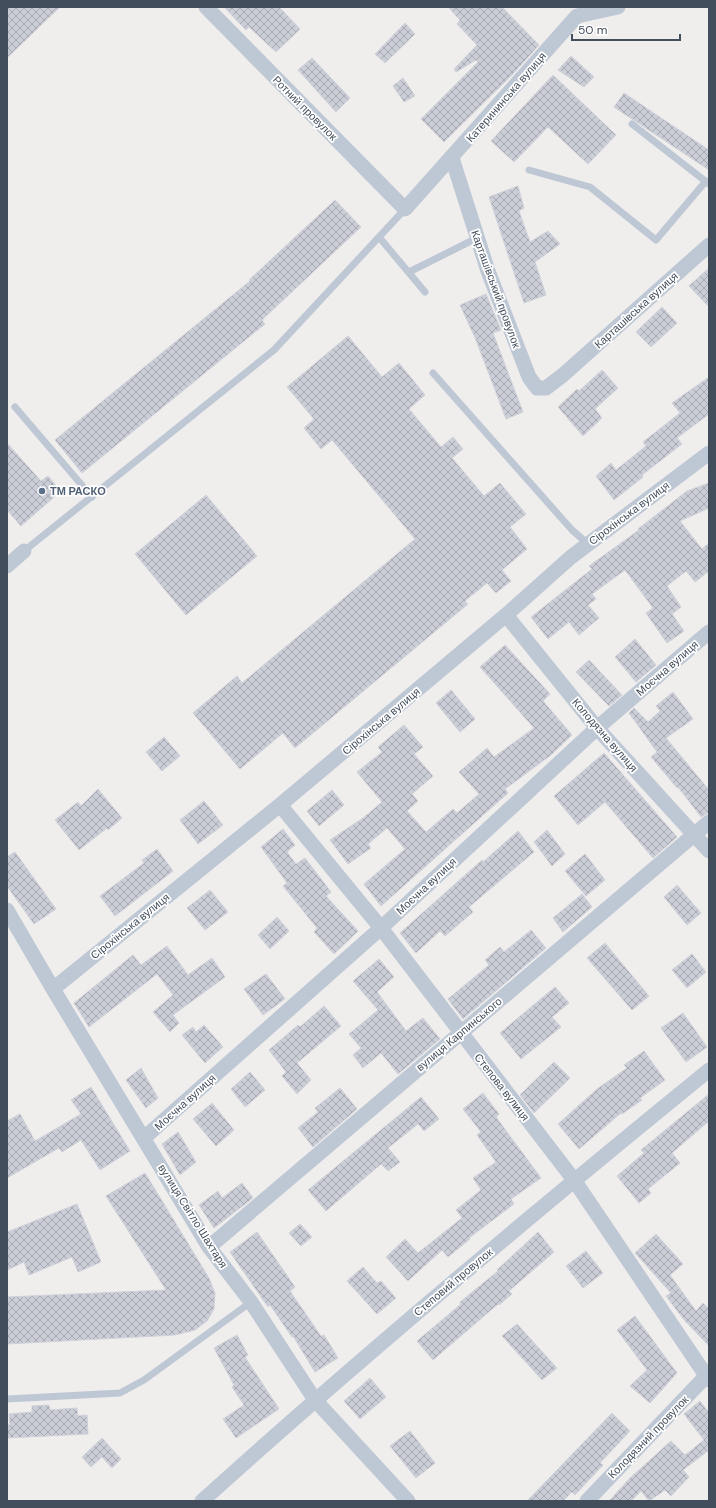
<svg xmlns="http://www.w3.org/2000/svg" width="716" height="1508" font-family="'DM Sans',sans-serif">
  <defs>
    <pattern id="building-cross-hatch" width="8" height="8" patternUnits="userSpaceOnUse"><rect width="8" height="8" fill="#cbced6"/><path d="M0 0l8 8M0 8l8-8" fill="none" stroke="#a6a9b1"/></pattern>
  </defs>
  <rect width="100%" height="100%" fill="#f0eded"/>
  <path fill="url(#building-cross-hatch)" stroke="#d0d2da" d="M 7,7 L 60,7 L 7,58 Z
    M 224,7 L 279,7 L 300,29 L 276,52 L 249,27 L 246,30 Z
    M 448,7 L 502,7 L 539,45 L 512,75 L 444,142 L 421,119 L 478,62 L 476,60 L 456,72 L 454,69 L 477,45 L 457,24 L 460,20 Z
    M 405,23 L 415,34 L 385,63 L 375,54 Z
    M 571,56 L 594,77 L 584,87 L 558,70 Z
    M 312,58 L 350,98 L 336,112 L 298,70 Z
    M 553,75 L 616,135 L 588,164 L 548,127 L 514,162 L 491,141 Z
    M 403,78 L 415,96 L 404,102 L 393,86 Z
    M 624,93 L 709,150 L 709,170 L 614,107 Z
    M 518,186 L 524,208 L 519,211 L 530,242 L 548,231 L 560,244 L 535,262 L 546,295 L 524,303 L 489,197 Z
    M 335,200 L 361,227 L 262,320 L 265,324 L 82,473 L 55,440 L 250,281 L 249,280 Z
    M 709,268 L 709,307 L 689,286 Z
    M 486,294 L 501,330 L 493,333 L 523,412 L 506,419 L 476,340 L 460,305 Z
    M 662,307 L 677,323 L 651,347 L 636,332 Z
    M 348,336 L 382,377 L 399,363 L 425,395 L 409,409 L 441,447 L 453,437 L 463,449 L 452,458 L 484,496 L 500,483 L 526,514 L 510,527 L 527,549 L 502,570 L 511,581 L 496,593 L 487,583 L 465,601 L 468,604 L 295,748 L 283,733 L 240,769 L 193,713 L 237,676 L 242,683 L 415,539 L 332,440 L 321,449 L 304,428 L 314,419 L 287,387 Z
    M 602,370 L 618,388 L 595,409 L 602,418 L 583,436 L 558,407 L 577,389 L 579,391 Z
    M 709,377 L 709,414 L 677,438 L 682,444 L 642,475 L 643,477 L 614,500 L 596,476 L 611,463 L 616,470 L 646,446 L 643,442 L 680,413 L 672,403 Z
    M 7,443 L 41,481 L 48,476 L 61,491 L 21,526 L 7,510 Z
    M 709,483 L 709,508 L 680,521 L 702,549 L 709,543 L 709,571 L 695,582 L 686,571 L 667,586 L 681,607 L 672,614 L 684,631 L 667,643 L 646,613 L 653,608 L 625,570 L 592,594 L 596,599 L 588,605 L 599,618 L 579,635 L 569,622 L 548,639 L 531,617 L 592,569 L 589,566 L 639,530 L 638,529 L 687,491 Z
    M 206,495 L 257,556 L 186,615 L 135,554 Z
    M 635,639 L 656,665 L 636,682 L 615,657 Z
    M 505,645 L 550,694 L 543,701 L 572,735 L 551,755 L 505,789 L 508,793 L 381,906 L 364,884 L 405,849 L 387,828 L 368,844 L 371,848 L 348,864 L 330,840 L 363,818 L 382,802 L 357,772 L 382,752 L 378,747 L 404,725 L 423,747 L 414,754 L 433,776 L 412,794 L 418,801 L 407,811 L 426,832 L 453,809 L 457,813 L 479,794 L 459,772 L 487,748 L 494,757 L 534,728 L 480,667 Z
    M 589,660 L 622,695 L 609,706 L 576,672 Z
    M 451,690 L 475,719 L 460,732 L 436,703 Z
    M 673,692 L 693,719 L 666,738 L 709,790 L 709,812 L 701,817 L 678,787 L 677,788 L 651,757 L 657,752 L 629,713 L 634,708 L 648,722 L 660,711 L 656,706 Z
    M 164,737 L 180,756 L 162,771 L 146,752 Z
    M 604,753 L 677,837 L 653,858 L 605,802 L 578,825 L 554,796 Z
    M 98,789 L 122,818 L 108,830 L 107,828 L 79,850 L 55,820 L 78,802 L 81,806 Z
    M 332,790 L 344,805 L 319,826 L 307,811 Z
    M 204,801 L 223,825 L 198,844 L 180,820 Z
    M 283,829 L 295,845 L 287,852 L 296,864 L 305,858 L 331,892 L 326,896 L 358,931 L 334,954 L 314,932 L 317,928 L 283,886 L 287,883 L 261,847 Z
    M 547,830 L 565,854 L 552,866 L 534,842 Z
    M 518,831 L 534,852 L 469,907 L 473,912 L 445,936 L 440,931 L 416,953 L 400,933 L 482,860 L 483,862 Z
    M 157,849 L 173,871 L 115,916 L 100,896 L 144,863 L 142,860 Z
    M 15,852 L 56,909 L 34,924 L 7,886 L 7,857 Z
    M 585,854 L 605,880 L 586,896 L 565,871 Z
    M 677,885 L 701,913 L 687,925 L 664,897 Z
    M 210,890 L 228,912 L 205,930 L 187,908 Z
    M 582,894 L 592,907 L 563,932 L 553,918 Z
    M 277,917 L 289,931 L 270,949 L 258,935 Z
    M 531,930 L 546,948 L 463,1019 L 448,999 L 489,965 L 485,960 L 500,947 L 504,952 Z
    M 605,943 L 649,996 L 632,1010 L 587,958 Z
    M 167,946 L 188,975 L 212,958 L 225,977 L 173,1015 L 179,1023 L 170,1032 L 153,1012 L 173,995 L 157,974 L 89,1027 L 74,1003 L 133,955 L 141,965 Z
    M 692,954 L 706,972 L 687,988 L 672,970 Z
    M 379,959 L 394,977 L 377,992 L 406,1031 L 423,1018 L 440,1039 L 398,1074 L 381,1053 L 363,1068 L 353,1055 L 361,1048 L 349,1034 L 378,1010 L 353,981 Z
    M 266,974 L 285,999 L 263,1015 L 244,989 Z
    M 555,987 L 569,1003 L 552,1017 L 561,1027 L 521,1059 L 500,1033 Z
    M 324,1006 L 341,1026 L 297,1063 L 311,1080 L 297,1094 L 282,1076 L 286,1072 L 269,1050 L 298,1025 L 300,1027 Z
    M 683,1013 L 707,1047 L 686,1062 L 661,1028 Z
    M 204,1025 L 223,1047 L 205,1063 L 182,1035 L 193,1027 L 196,1032 Z
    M 644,1051 L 665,1080 L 640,1098 L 642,1100 L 622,1114 L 621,1113 L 579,1149 L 558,1124 L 597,1089 L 627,1068 L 624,1065 Z
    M 554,1062 L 570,1078 L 534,1113 L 520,1095 Z
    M 141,1068 L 158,1098 L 146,1108 L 126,1080 Z
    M 250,1072 L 265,1090 L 245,1107 L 231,1089 Z
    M 91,1087 L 130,1151 L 100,1170 L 81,1140 L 62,1152 L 59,1148 L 7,1178 L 7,1121 L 20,1114 L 35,1141 L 81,1114 L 71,1100 Z
    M 340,1088 L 357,1109 L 313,1147 L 298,1128 L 318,1112 L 315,1108 Z
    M 483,1093 L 499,1114 L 496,1117 L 541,1178 L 511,1199 L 514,1204 L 469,1238 L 470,1239 L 448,1257 L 442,1250 L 408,1281 L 386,1257 L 405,1239 L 418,1253 L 462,1218 L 456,1210 L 481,1190 L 473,1178 L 496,1162 L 477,1135 L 481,1132 L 463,1109 Z
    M 709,1094 L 709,1121 L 672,1153 L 680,1163 L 648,1189 L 651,1193 L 639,1203 L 617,1176 L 644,1153 L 641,1150 Z
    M 421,1097 L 439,1119 L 424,1131 L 418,1124 L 388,1148 L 400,1162 L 388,1171 L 381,1164 L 326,1211 L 308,1190 Z
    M 212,1103 L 234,1130 L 216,1146 L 193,1119 Z
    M 178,1132 L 196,1162 L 180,1175 L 162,1144 Z
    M 145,1173 L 209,1278 L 215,1293 L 214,1309 L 207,1321 L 195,1330 L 175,1335 L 7,1344 L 7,1297 L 166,1290 L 106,1196 Z
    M 242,1183 L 253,1198 L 214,1228 L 199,1205 L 218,1191 L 222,1198 Z
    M 77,1204 L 101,1262 L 78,1272 L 72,1257 L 29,1275 L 24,1262 L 7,1270 L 7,1232 Z
    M 300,1224 L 312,1237 L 301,1246 L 289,1233 Z
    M 257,1232 L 295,1287 L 290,1291 L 321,1336 L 324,1335 L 338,1358 L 315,1372 L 293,1336 L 292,1337 L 270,1305 L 268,1307 L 230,1252 Z
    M 538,1232 L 554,1252 L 509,1291 L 512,1294 L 499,1305 L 498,1304 L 433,1360 L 417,1341 L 461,1304 L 460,1302 L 498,1271 L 497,1270 Z
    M 656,1234 L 683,1264 L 670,1275 L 696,1311 L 703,1303 L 709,1309 L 709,1346 L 685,1321 L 666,1296 L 671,1293 L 635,1253 Z
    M 586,1251 L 603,1273 L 583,1288 L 566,1266 Z
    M 363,1267 L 377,1283 L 381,1281 L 396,1298 L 377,1314 L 347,1281 Z
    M 635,1316 L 677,1373 L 650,1403 L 630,1386 L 647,1370 L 617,1330 Z
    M 517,1324 L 557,1368 L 542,1380 L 502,1336 Z
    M 237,1335 L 248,1355 L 245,1357 L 279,1409 L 236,1438 L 223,1419 L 244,1405 L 232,1387 L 234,1385 L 214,1348 Z
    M 370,1378 L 386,1397 L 360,1419 L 344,1401 Z
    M 700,1401 L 709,1413 L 709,1450 L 683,1470 L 689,1477 L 671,1496 L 665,1490 L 649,1501 L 641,1491 L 631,1501 L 609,1501 L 630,1478 L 671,1441 L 685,1455 L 704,1440 L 684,1414 Z
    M 49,1405 L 50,1410 L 77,1408 L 78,1416 L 87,1415 L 88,1434 L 7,1438 L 7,1425 L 10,1425 L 9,1414 L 32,1412 L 32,1406 Z
    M 612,1413 L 630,1431 L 600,1463 L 603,1465 L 575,1495 L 572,1492 L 563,1501 L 527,1501 Z
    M 410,1431 L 435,1463 L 416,1478 L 390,1446 Z
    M 102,1438 L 121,1459 L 112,1468 L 102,1457 L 91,1467 L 82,1457 Z"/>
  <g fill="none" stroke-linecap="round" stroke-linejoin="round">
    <path stroke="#bec8d4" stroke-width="7" d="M 632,124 L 709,184
      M 529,170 L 590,187 L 656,240 L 706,181
      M 379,237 L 425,292
      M 409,272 L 477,238
      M 433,373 L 572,530 L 588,544
      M 15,407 L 92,497
      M 24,551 L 274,350 L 405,209
      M 7,1399 L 120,1393 L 144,1380 L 251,1302"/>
    <path stroke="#bec8d4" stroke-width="15" d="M 206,7 L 405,209 L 577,16 L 618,7
      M 452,158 L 488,271 L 529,377 L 537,388 L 546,388 L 563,375 L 709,245
      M 7,566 L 24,551
      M 506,615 L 597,728 L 709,851
      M 280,805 L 381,928 L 574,1180 L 709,1380
      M 7,910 L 53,989 L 209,1247 L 251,1302 L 315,1400 L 408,1501
      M 53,989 L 280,805 L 506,615 L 571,557 L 709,453
      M 144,1138 L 381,928 L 597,728 L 709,632
      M 209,1247 L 709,822
      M 202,1501 C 367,1352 537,1210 709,1070
      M 587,1501 L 709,1373"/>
  </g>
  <circle fill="#5c6f8a" stroke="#fff" stroke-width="1.5" cx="42" cy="491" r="4"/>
  <g text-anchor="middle" stroke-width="3.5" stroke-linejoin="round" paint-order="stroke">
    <g font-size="11" fill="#434e5c" stroke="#fff">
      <text transform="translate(506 97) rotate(-49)" y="4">Катерининська вулиця</text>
      <text transform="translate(305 108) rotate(45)" y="4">Ротний провулок</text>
      <text transform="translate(496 289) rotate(70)" y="4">Карташівський провулок</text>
      <text transform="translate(636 310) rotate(-42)" y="4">Карташівська вулиця</text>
      <text transform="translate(629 513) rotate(-37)" y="4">Сірохінська вулиця</text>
      <text transform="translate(667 668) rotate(-41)" y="4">Моєчна вулиця</text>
      <text transform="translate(381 721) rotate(-40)" y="4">Сірохінська вулиця</text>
      <text transform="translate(605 735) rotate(49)" y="4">Колодязна вулиця</text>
      <text transform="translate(426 886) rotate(-43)" y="4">Моєчна вулиця</text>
      <text transform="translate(130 926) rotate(-39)" y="4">Сірохінська вулиця</text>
      <text transform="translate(459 1034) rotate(-40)" y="4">вулиця Карпинського</text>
      <text transform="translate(502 1087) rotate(52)" y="4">Степова вулиця</text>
      <text transform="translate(185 1102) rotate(-42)" y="4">Моєчна вулиця</text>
      <text transform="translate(193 1216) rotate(58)" y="4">вулиця Світло Шахтаря</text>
      <text transform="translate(453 1282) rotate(-40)" y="4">Степовий провулок</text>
      <text transform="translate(648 1437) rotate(-46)" y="4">Колодязний провулок</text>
    </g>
    <g font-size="11" font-weight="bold" fill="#4e5e75" stroke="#fff" text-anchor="start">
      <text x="50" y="495">ТМ РАСКО</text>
    </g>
  </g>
  <rect width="716" height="1508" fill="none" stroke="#434e5c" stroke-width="16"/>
  <path d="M572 34v6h108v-6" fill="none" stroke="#434e5c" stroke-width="2"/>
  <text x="578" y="34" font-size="12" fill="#434e5c" stroke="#ffffff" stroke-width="3" paint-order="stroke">50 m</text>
</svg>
